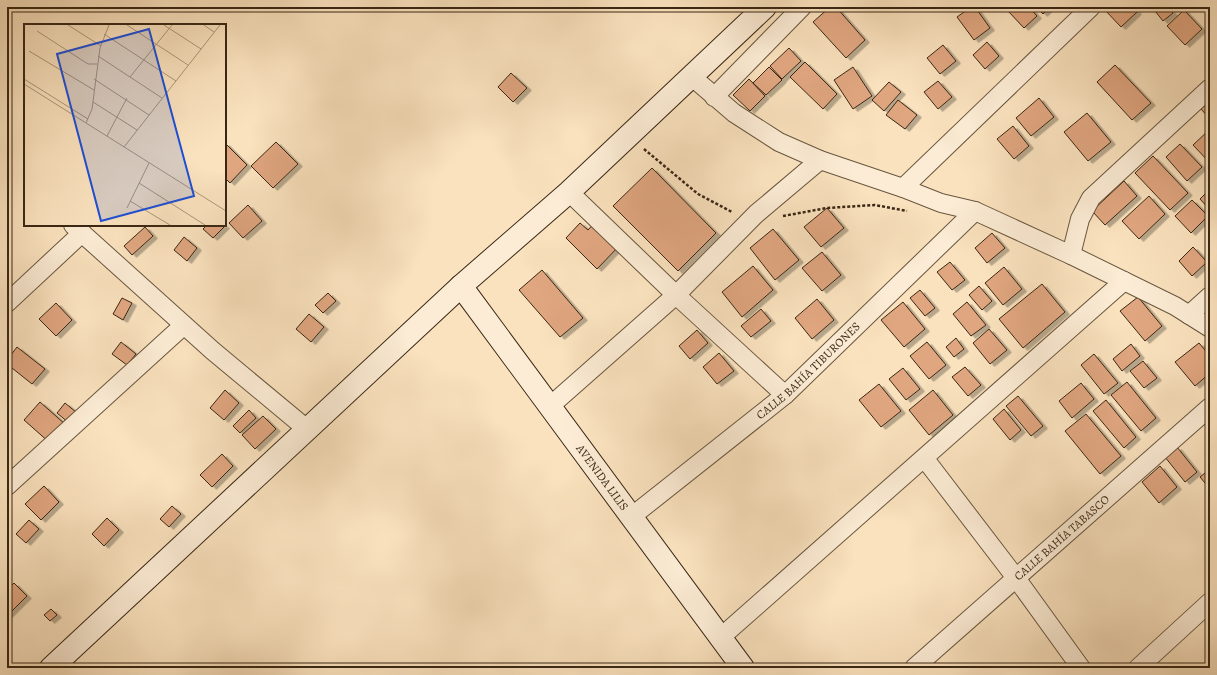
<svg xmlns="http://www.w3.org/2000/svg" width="1217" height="675" font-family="Alegreya,serif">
  <defs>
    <filter id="shadow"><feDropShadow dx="4.5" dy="2.5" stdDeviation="0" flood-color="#0004"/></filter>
  </defs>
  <rect width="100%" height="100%" fill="#fae2be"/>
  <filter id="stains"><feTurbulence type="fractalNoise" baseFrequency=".005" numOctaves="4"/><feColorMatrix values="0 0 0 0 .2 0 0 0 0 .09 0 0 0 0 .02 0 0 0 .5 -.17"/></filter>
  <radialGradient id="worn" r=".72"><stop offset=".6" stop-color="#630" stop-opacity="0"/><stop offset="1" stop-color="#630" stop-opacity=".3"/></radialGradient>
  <path fill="#e0a680" stroke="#392714" filter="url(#shadow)" d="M 830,7 L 836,7 L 865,40 L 846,58 L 813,22 Z
    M 971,7 L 975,7 L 990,28 L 974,40 L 957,17 Z
    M 1012,7 L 1029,7 L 1037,16 L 1024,28 L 1008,11 Z
    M 1036,7 L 1050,7 L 1043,14 Z
    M 1107,7 L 1133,7 L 1137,12 L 1121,27 L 1104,9 Z
    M 1161,7 L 1168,7 L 1173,13 L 1163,21 L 1155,11 Z
    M 1184,10 L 1202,29 L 1185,45 L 1167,26 Z
    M 987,42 L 999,56 L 985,69 L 973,55 Z
    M 943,45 L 956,61 L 940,74 L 927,58 Z
    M 789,48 L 801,61 L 782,79 L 770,66 Z
    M 805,62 L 837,94 L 823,109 L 790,77 Z
    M 1115,65 L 1151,103 L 1132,120 L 1097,82 Z
    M 769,67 L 782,80 L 766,95 L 753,83 Z
    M 853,67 L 872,96 L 853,109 L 834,80 Z
    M 511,73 L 527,88 L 513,102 L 498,87 Z
    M 749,79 L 765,96 L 750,111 L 733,95 Z
    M 938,81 L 952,97 L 938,109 L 924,92 Z
    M 889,82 L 901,92 L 884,111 L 872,100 Z
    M 1039,98 L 1054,117 L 1031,136 L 1016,118 Z
    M 898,100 L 917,115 L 905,129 L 886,115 Z
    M 1210,100 L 1210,119 L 1201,109 Z
    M 1087,113 L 1111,142 L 1088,161 L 1064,132 Z
    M 1013,126 L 1029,146 L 1014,159 L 997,139 Z
    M 1209,130 L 1210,131 L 1210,163 L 1193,145 Z
    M 276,142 L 298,164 L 273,188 L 251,166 Z
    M 225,143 L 247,165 L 230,183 L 225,178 Z
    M 1180,144 L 1202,167 L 1187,181 L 1166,157 Z
    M 1153,156 L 1188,193 L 1170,210 L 1135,173 Z
    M 652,168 L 716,233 L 678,271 L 613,206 Z
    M 1124,181 L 1137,196 L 1105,225 L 1092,211 Z
    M 1210,189 L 1210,210 L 1200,199 Z
    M 1149,196 L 1165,214 L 1139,239 L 1122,221 Z
    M 1192,200 L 1208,216 L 1191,233 L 1175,216 Z
    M 248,205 L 262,221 L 243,238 L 229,223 Z
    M 827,208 L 844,228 L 821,247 L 804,227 Z
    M 596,221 L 620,245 L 597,269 L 566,238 L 580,223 L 588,230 Z
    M 207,225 L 224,225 L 225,226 L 213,238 L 203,229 Z
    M 145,227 L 153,236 L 132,255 L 124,246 Z
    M 773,229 L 799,260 L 775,280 L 750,248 Z
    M 992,233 L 1005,248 L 987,263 L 975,248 Z
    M 184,237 L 197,248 L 187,261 L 174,250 Z
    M 1193,247 L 1207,262 L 1192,276 L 1179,261 Z
    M 822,252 L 841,275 L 822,291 L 802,268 Z
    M 950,262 L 965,280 L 952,290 L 937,272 Z
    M 753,266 L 773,290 L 742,317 L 722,292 Z
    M 1004,267 L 1022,289 L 1003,305 L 985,283 Z
    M 542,270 L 583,318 L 560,337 L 519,290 Z
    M 1042,284 L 1065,312 L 1023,348 L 999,319 Z
    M 979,286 L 992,301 L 982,310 L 969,295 Z
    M 920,290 L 935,308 L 925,316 L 910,298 Z
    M 328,293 L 336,301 L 323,313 L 315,305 Z
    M 1138,297 L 1162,326 L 1145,341 L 1120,311 Z
    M 122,298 L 132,303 L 123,320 L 113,314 Z
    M 817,299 L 834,320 L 812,339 L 795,318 Z
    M 903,302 L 925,329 L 904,347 L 881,320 Z
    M 967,302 L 986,325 L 971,336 L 953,314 Z
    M 56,303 L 72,320 L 56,336 L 39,319 Z
    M 761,309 L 771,321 L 751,337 L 741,326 Z
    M 309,314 L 324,327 L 311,342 L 296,329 Z
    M 989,329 L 1007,350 L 990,364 L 973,343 Z
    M 697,330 L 708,343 L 690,359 L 679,346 Z
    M 956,338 L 964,349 L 954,357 L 946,347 Z
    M 121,342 L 136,354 L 127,365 L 112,354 Z
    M 927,342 L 946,365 L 929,379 L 910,356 Z
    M 1199,343 L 1210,356 L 1210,373 L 1195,386 L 1175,362 Z
    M 1131,344 L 1140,356 L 1122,371 L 1113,359 Z
    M 17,347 L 45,369 L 32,384 L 7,364 L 7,360 Z
    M 719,353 L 734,371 L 717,384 L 703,367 Z
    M 1094,354 L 1118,383 L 1104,394 L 1081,365 Z
    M 1143,361 L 1157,378 L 1144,388 L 1130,371 Z
    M 965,367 L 981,385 L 968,396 L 952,377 Z
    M 903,368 L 920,389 L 906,400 L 889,379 Z
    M 1127,382 L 1156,418 L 1141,431 L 1111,395 Z
    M 1081,383 L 1094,399 L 1072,418 L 1059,401 Z
    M 879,384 L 901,411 L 881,427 L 859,400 Z
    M 225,390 L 239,403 L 224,420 L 210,408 Z
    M 933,390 L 953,415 L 929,435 L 909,410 Z
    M 1018,396 L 1043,426 L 1031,436 L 1006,406 Z
    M 1106,400 L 1136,437 L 1124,448 L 1093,411 Z
    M 40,402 L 66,425 L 50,443 L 24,420 Z
    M 65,403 L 77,413 L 69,423 L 57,413 Z
    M 1004,409 L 1021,430 L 1010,440 L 993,419 Z
    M 249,410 L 256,418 L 240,433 L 233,426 Z
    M 1086,414 L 1121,456 L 1100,474 L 1065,431 Z
    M 263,416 L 276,429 L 255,449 L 242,435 Z
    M 1177,447 L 1197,472 L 1185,482 L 1165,457 Z
    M 222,454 L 233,466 L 212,487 L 200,475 Z
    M 1160,466 L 1177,487 L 1159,503 L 1142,482 Z
    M 1210,469 L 1210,489 L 1200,477 Z
    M 44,486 L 59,502 L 41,520 L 25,504 Z
    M 172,506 L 181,514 L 169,527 L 160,519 Z
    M 107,518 L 119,530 L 104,546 L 92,534 Z
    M 29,520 L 39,529 L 26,543 L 16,534 Z
    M 14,583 L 27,596 L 7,616 L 7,590 Z
    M 51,609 L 57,615 L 50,621 L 44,615 Z"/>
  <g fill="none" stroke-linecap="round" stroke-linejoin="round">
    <g stroke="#69563e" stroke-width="20">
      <g id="street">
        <path d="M 691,76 L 734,113 L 779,142 L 820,160 L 903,188 L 941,203 L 975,211 L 1071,255 L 1175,306 L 1210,328"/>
        <path d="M 714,97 L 802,7"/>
        <path d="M 903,188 L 1091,7"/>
        <path d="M 569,192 L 676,295 L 785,395"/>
        <path d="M 73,225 L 213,351 L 308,430"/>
        <path d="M 1071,255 L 1080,219 L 1091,198 L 1210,88"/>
        <path d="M 7,303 L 82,233"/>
        <path d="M 1189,315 L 1210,296"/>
        <path d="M 549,407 L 676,295 L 756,214 L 820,160"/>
        <path d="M 925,459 L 1016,578 L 1081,668"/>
        <path d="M 7,486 L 184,325"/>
        <path id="s1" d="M 631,517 L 785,395 L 975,211"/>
        <path d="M 720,638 L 1124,281"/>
        <path id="s2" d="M 914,668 L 1210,407"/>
        <path d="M 1138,668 L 1210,602"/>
      </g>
    </g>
    <g stroke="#392714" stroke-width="24">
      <g id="secondary">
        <path id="s3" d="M 461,286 L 743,668"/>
        <path d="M 51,668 L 461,286 L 569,192 L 765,7"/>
      </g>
    </g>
    <path stroke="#392714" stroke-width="2.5" stroke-dasharray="3 2" stroke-linecap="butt" d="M 644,149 L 698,194 L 732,212
      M 783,216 L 827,208 L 875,205 L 907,211"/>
    <use href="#street" stroke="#fcecd5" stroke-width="18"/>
    <use href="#secondary" stroke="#fcecd5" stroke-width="22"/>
  </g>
  <g text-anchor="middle" stroke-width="3" stroke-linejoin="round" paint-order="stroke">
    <g font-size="12" fill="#392714" stroke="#fcecd5">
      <text dy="4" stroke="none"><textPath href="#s1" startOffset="230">CALLE BAHÍA TIBURONES</textPath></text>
      <text dy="4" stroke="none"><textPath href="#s3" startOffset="238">AVENIDA LILIS</textPath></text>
      <text dy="4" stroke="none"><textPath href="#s2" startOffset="197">CALLE BAHÍA TABASCO</textPath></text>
    </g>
  </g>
  <g transform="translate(24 24)">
    <rect width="202" height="202" fill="#fae2be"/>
    <path fill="none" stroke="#ad977a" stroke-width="1" d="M 44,1 L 77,22M 103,1 L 164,41M 140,1 L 177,25M 180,1 L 190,8M 13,7 L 64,40 L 73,40M 80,10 L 152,57M 5,27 L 70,66M 74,32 L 138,74M 106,53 L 148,1M 0,55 L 64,95M 70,55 L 125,91M 0,60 L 202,187M 69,78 L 113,106M 62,99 L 68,85 L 76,24 L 85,1M 83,112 L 103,74M 100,123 L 196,1M 115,159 L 181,201M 106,177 L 146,201M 103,184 L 125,139"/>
    <path fill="#1d4ed8" fill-opacity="0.15" stroke="#1d4ed8" stroke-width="2" d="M 125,5 L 170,172 L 77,197 L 33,30 Z"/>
    <rect width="202" height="202" fill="none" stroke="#392714" stroke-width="2"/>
  </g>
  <rect width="1217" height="675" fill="none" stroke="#fae2be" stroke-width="24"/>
  <rect x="8" y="8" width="1201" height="659" fill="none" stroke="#392714" stroke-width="2"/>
  <rect x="12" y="12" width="1193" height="651" fill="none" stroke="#392714"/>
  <rect width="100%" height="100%" filter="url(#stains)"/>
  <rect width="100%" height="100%" fill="url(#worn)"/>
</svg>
